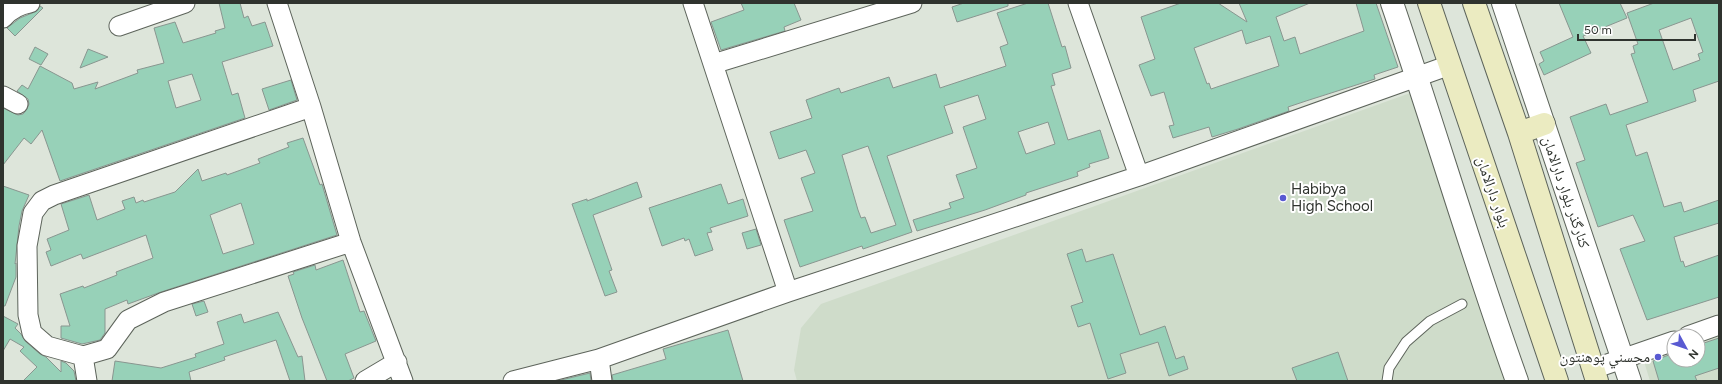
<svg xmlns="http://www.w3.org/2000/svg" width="1722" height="384" font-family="Figtree,'Noto Naskh Arabic',sans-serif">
  <rect width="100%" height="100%" fill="#dde5da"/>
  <path fill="#cfdcca" d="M 1413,92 L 1511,381 L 797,381 L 794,370 L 801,328 L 821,304 Z
    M 1719,334 L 1719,381 L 1650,381 L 1642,355 L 1674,346 L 1674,360 L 1698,360 L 1698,340 Z"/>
  <path fill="#97d1b8" stroke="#899690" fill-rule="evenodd" d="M 219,3 L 240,3 L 244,18 L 248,16 L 252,26 L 265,22 L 273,46 L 222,62 L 232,95 L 238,93 L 245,118 L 60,181 L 42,130 L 31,144 L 24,138 L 3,165 L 3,108 L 18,115 L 23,114 L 27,109 L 29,104 L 28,99 L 17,91 L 22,85 L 28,89 L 40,66 L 72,83 L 74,89 L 98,82 L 95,89 L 138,73 L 137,70 L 164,63 L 154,28 L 175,22 L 183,43 L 216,33 L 215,31 L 225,28 ZM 192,74 L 201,100 L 176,108 L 168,81 Z
    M 741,3 L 794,3 L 801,20 L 784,27 L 785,31 L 721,50 L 711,22 L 744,10 Z
    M 964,3 L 1008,3 L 1008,6 L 957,22 L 952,7 Z
    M 1028,3 L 1048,3 L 1062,47 L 1065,46 L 1071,68 L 1052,74 L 1055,85 L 1051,86 L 1068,140 L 1100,130 L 1109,158 L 1089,164 L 1090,167 L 1077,172 L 1078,176 L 1026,193 L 1026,195 L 985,210 L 917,231 L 913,220 L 951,208 L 949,203 L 964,198 L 956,175 L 977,168 L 963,127 L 986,119 L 978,95 L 944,106 L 953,133 L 887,156 L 912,232 L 863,249 L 862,246 L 800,267 L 784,220 L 813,211 L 801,178 L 815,173 L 806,150 L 779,159 L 770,132 L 812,118 L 806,100 L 839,88 L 841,93 L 889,77 L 893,88 L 936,74 L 940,88 L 1006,66 L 1000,47 L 1008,44 L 997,13 ZM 1048,122 L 1055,144 L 1026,154 L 1018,132 ZM 868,146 L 896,225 L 871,233 L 865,217 L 861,218 L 858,210 L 842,155 Z
    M 1181,3 L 1218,3 L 1247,22 L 1239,3 L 1310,3 L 1276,17 L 1284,41 L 1295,37 L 1300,54 L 1364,31 L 1356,3 L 1376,3 L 1398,67 L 1374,75 L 1375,79 L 1306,101 L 1288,107 L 1289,111 L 1238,129 L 1212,137 L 1209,127 L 1173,138 L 1169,126 L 1174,125 L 1164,92 L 1151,96 L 1139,65 L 1155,59 L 1141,17 ZM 1242,30 L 1246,44 L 1270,36 L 1279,66 L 1211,89 L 1209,83 L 1207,84 L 1194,48 Z
    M 1559,3 L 1620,3 L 1627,18 L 1583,36 L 1591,53 L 1544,75 L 1539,64 L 1544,61 L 1540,52 L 1573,37 Z
    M 1654,3 L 1719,3 L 1719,81 L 1693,90 L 1696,101 L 1626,125 L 1636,156 L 1647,152 L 1664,207 L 1681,202 L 1684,212 L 1719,200 L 1719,223 L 1674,237 L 1681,262 L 1683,261 L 1685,267 L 1719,255 L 1719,297 L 1647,320 L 1620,249 L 1645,241 L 1633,215 L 1598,227 L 1576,163 L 1585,160 L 1570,117 L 1606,104 L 1610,115 L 1648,102 L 1631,54 L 1635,53 L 1633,46 L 1638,44 L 1627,13 ZM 1691,18 L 1703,52 L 1698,54 L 1700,60 L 1673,70 L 1659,30 Z
    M 40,6 L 43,8 L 15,36 L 7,28 L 20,18 L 37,11 Z
    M 35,47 L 48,54 L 41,65 L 29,59 Z
    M 88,49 L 108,57 L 80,68 Z
    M 291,80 L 297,100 L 269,110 L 262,89 Z
    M 303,138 L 320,185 L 322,184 L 337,235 L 161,292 L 128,304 L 127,300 L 105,309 L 105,333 L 100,340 L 82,344 L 61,338 L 61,326 L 70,326 L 60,294 L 83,286 L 84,288 L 117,275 L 116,272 L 153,258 L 146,235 L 83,259 L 81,254 L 51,266 L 46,252 L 51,250 L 47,239 L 69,230 L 61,204 L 89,195 L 97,220 L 125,209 L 122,201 L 134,197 L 136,203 L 143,200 L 144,202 L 175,192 L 198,169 L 202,181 L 226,173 L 227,175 L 260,163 L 258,159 L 289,147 L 287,143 ZM 241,203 L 254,244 L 223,254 L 210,215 Z
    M 637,182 L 642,197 L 593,215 L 612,270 L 609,271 L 617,292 L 605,296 L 572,204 L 587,199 L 587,201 Z
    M 721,184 L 728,204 L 743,199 L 748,216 L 710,228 L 712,232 L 707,233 L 713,250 L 695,256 L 689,239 L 685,241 L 684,238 L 662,246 L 649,208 Z
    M 3,186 L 29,195 L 22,211 L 19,226 L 15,264 L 16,263 L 16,277 L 5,306 L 3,306 Z
    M 756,229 L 761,245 L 747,249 L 742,233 Z
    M 1082,249 L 1086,262 L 1113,254 L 1140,335 L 1165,326 L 1176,359 L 1184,356 L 1188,369 L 1169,376 L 1158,342 L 1120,354 L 1126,373 L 1108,379 L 1090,323 L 1078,327 L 1071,306 L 1083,302 L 1067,254 Z
    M 343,260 L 360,312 L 364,311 L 376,341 L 345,354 L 354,378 L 348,381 L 327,381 L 302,318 L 288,276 L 294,274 L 293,272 L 315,265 L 316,270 Z
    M 204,301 L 208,312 L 196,316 L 192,304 Z
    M 278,312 L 298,357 L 302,356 L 305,381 L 290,381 L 276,340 L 224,357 L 225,360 L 189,372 L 191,381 L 112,381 L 115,361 L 161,368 L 196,357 L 195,354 L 224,344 L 217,322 L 241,314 L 244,323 Z
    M 3,316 L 18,324 L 15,328 L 21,334 L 25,341 L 40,354 L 46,357 L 61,372 L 61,361 L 66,363 L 74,371 L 76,381 L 23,381 L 37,367 L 20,351 L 24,347 L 10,339 L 3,351 Z
    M 728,330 L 743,381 L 613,381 L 612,375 L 666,359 L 663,349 Z
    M 1719,338 L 1719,368 L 1695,376 L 1697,381 L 1659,381 L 1653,361 L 1674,353 L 1674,360 L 1698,360 L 1698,345 Z
    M 1338,352 L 1348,381 L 1297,381 L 1292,368 Z
    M 590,373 L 591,381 L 557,381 Z"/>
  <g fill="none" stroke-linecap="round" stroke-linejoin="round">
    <g stroke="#5d645b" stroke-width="11">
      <path id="service" d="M 1387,381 L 1389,368 L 1406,342 L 1430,321 L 1462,304"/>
    </g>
    <g stroke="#5d645b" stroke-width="21">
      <path id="minor" d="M 277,3 L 311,107 L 351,242 L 403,381
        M 693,3 L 788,292
        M 1078,3 L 1139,176
        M 3,18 C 10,10 19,5 30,3
        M 119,26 L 185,3
        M 713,64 L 912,3
        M 3,96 L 18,104
        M 311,107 L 54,195 L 42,201 L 33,213 L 27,246 L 28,315 L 32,333 L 47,346 L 83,356 L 107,349 L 128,320 L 164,302 L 351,242
        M 1688,336 L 1719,325
        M 83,356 L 87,381
        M 599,359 L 602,381
        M 1593,369 L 1674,341
        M 365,381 L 397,362
        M 513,381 L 599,359 L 788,292 L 1139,176 L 1450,65"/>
    </g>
    <g stroke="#5d645b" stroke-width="24">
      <path id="tertiary" d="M 1392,3 C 1435,129 1472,256 1517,381
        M 1503,3 L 1630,381"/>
    </g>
    <g stroke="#5d645b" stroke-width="24">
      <path id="secondary" d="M 1429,3 L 1557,381
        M 1474,3 L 1519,133 L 1597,381
        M 1519,133 L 1544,124"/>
    </g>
    <use href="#service" stroke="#fff" stroke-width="9"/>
    <use href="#minor" stroke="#fff" stroke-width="19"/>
    <use href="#tertiary" stroke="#fff" stroke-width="22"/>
    <use href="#secondary" stroke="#ebebc1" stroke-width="22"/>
  </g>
  <g fill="#595ad2" stroke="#fff" stroke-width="1.5">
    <circle cx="1283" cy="198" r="4"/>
    <circle cx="1658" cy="357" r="4"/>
  </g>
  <g text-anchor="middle" stroke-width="4" stroke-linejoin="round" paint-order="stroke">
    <g font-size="15" fill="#2f332e" stroke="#fff" text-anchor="start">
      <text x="1291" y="194">Habibya<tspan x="1291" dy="17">High School</tspan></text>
      <text x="1650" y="362" text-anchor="end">محسني پوهنتون</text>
    </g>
    <g font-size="15" fill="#2f332e" stroke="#fff">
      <text transform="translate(1493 192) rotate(71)" y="5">بلوار دارالامان</text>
      <text transform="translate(1566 192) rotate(71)" y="5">کنارگذر بلوار دارالامان</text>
    </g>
  </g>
  <rect width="1722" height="384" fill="none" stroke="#2f332e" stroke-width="8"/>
  <g transform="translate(1686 348) rotate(130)"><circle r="19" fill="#ffffff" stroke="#acadab"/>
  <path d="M0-3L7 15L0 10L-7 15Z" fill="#595ad2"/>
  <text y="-6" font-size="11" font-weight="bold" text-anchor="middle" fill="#2f332e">N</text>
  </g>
  <path d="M1578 34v6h117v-6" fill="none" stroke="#2f332e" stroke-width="2"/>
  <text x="1584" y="34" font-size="12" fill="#2f332e" stroke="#ffffff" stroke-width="3" paint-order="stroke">50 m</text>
</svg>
